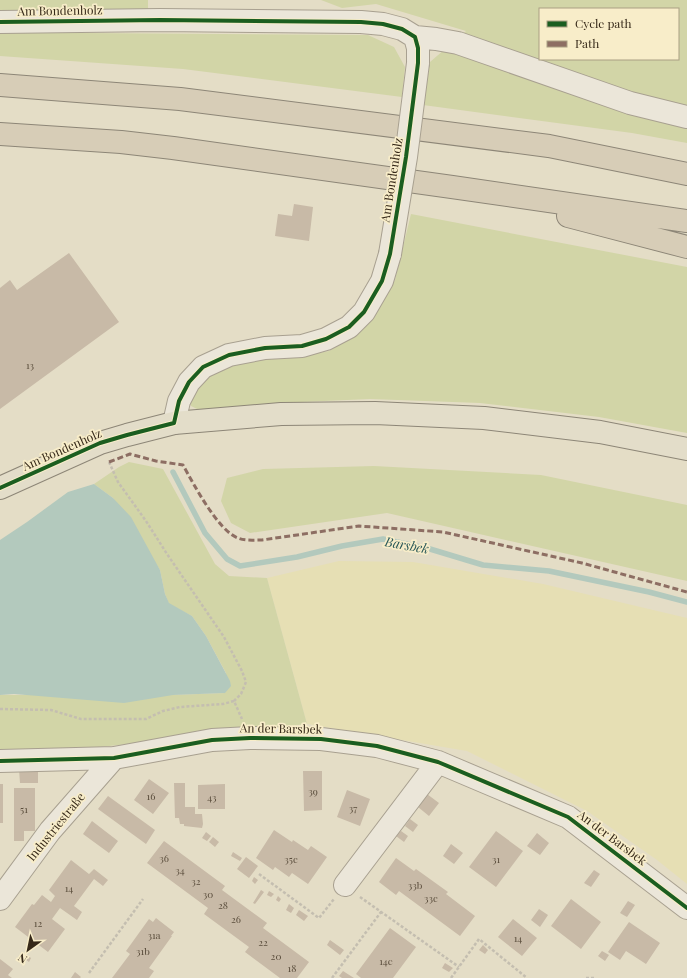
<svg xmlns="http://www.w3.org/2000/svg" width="687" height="978" font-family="'Playfair Display',serif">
  <rect width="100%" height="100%" fill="#e4ddc6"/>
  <path fill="#e6dfb4" d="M 339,561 L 413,562 L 543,584 L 687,618 L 687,884 L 657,860 L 587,811 L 467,751 L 307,724 L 267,578 Z"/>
  <path fill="#d2d5a7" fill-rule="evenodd" d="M 0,0 L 148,0 L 148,11 L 0,10 Z
    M 321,0 L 687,0 L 687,143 L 632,133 L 423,105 L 430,62 L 466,31 L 376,4 L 342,8 ZM 540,9 L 678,9 L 678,59 L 540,59 Z
    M 0,31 L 83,33 L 368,35 L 394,47 L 405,67 L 402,97 L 183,69 L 0,56 Z
    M 411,214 L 687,267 L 687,433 L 599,417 L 480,403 L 370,399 L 278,403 L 199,410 L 191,406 L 189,400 L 206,373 L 231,362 L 264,358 L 308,355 L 329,351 L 358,334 L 375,314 L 395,280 Z
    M 129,462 L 163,469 L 215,564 L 229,576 L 267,578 L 307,724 L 82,749 L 0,749 L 0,695 L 173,695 L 225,693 L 226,673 L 206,636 L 192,616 L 169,604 L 165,594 L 160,570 L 113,498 L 94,484 L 119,467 Z
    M 374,466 L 541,475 L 687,505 L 687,581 L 387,513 L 250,533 L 231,523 L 221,501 L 227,478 L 263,469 Z"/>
  <path fill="#b3c9bd" d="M 94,484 L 113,498 L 131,517 L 160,570 L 165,594 L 169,603 L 192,616 L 206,636 L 230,681 L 231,686 L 225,693 L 173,695 L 124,703 L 14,694 L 0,695 L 0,540 L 27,522 L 68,492 Z"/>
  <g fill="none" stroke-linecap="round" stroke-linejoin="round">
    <path stroke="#b3c9bd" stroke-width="5.5" d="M 173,472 L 205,533 L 227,559 L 240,566 L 297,557 L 342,546 L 383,539 L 430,549 L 483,565 L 549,571 L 649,592 L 687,602"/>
  </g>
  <path fill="#c8baa7" d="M 294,204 L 313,207 L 309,241 L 275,236 L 278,214 L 292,216 Z
    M 69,253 L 119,322 L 0,409 L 0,288 L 10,280 L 17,290 Z
    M 19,769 L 38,769 L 38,783 L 20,783 Z
    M 303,771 L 322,771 L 322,810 L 304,811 Z
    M 149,779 L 169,793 L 153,814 L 134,800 Z
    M 174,783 L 185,783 L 185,807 L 195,807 L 195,814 L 202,814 L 203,824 L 202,828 L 184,826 L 184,824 L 180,824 L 179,818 L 175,818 Z
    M 0,784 L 3,784 L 3,823 L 0,823 Z
    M 225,784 L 225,809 L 198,809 L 198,785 Z
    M 14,788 L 35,788 L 35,831 L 24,831 L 24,841 L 14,841 Z
    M 347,790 L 370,799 L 360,826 L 337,817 Z
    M 427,794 L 439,803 L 429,816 L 418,807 Z
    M 108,796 L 155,830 L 146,844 L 98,809 Z
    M 410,819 L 418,825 L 413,832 L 405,826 Z
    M 92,821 L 118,841 L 109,853 L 83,834 Z
    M 274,830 L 292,842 L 293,840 L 308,850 L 311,846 L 327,857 L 308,884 L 292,873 L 289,877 L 275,867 L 273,870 L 256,858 Z
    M 401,831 L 408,836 L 404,842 L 396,836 Z
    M 496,831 L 523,851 L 496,887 L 469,867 Z
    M 206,832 L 211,836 L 207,841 L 202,838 Z
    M 537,833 L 549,843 L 540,855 L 527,846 Z
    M 213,837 L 219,842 L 215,847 L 209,842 Z
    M 164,841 L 225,886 L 222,890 L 267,923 L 263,928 L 309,962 L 297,978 L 280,978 L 245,952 L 249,947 L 204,914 L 208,908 L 147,863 Z
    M 451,844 L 463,853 L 454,864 L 443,856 Z
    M 233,852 L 242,858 L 240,861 L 231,856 Z
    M 246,857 L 258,866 L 249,878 L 237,869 Z
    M 396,858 L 414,871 L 416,869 L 448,892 L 446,894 L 475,916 L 460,936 L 399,891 L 396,895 L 379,882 Z
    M 71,860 L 89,874 L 94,869 L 108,880 L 103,886 L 94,879 L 74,906 L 82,912 L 77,920 L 60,908 L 52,919 L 65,929 L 48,952 L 15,927 L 32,904 L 34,905 L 42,895 L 51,902 L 55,896 L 49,890 Z
    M 594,870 L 600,874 L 591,887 L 584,883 Z
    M 254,877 L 258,880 L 255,884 L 252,881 Z
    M 261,890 L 264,892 L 255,904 L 253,903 Z
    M 269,891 L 274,894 L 271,897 L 267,895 Z
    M 278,896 L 281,899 L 279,902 L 276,900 Z
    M 571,899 L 601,922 L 581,949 L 551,926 Z
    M 628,901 L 635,905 L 627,917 L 620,913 Z
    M 289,904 L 294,908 L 291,913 L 286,910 Z
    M 539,909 L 548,915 L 540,927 L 531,920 Z
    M 299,910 L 308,916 L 304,921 L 296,915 Z
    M 156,918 L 174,932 L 171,936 L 172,936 L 149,968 L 154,971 L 149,978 L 112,978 L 130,954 L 126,951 L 149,919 L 153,922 Z
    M 513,919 L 537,938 L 522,956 L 498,937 Z
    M 629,922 L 660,943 L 646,964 L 626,951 L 620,960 L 608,952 Z
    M 390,928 L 416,947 L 393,978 L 361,978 L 356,974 Z
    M 330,940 L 344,950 L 340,955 L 327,945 Z
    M 483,945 L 488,950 L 485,954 L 479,950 Z
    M 602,951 L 609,955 L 605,961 L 598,956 Z
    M 27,955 L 31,958 L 29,962 L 25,959 Z
    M 0,959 L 13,969 L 8,975 L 12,978 L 0,978 Z
    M 445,963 L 453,968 L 449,972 L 442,968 Z
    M 343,971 L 354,978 L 342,978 L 339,976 Z
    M 75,972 L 81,977 L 80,978 L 71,978 Z"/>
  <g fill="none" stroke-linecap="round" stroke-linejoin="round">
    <g stroke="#a8a090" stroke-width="24">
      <path id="minor" d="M 0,22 L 160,20 L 361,22 L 383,24 L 402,29 L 415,37 L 418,48 L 418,63
        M 415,37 L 436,39 L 458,43 L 630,103 L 687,117
        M 174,423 L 179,401 L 189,382 L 203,367 L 229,355 L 265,348 L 302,346 L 326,339 L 349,327 L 364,312 L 382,281 L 390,254
        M 0,761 L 114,758 L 212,740 L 250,738 L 321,739 L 377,746 L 438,762 L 568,817 L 687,908
        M 345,885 L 438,762
        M 0,899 L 50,831 L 114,758"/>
    </g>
    <g stroke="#8d8677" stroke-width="24">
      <path id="major" d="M 0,488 L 100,443 L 127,435 L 174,423 L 281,414 L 375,413 L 484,418 L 600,432 L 687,449"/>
    </g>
    <g stroke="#8d8677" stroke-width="24">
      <path id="highway" d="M 0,85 L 180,99 L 549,146 L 687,174
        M 0,134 L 121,142 L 173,148 L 452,187 L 687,221
        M 568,216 L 687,247"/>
    </g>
    <path stroke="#c4beb0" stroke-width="2.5" stroke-dasharray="3 2" stroke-linecap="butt" d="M 109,462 L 118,482 L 146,521 L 167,554 L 224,637 L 242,671 L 246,682 L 241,694 L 234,701
      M 0,709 L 51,710 L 81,719 L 146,719 L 163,711 L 180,707 L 223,704 L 234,701 L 242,719
      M 259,874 L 319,918 L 334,899
      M 360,897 L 459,967
      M 89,973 L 143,899
      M 332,978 L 381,912
      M 451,978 L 479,939 L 527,978
      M 586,978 L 596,978"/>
    <use href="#minor" stroke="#ebe6d9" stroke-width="22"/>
    <use href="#major" stroke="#e3ddc9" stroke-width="22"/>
    <use href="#highway" stroke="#d7cdb7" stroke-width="22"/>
    <g stroke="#a8a090" stroke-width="24" stroke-linecap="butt">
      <path id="minor-bridge" d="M 390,254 L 406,157 L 418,63"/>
    </g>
    <use href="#minor-bridge" stroke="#ebe6d9" stroke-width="22"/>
    <path stroke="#8d6e63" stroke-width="3" stroke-dasharray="6 3" stroke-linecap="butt" d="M 109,462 L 130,454 L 156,461 L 183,465 C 193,483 218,531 238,538 C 245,541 254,540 262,540 L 359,526 L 443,532 L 582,563 L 687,592"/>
    <g stroke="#f8edc9" stroke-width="6">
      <path id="cycleway" d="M 0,22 L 160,20 L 361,22 L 383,24 L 402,29 L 415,37 L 418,48 L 418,63 L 406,157 L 390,254 L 382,281 L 364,312 L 349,327 L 326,339 L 302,346 L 265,348 L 229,355 L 203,367 L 189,382 L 179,401 L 174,423 L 127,435 L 100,443 L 0,488
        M 0,761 L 114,758 L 212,740 L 250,738 L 321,739 L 377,746 L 438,762 L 568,817 L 687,908"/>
    </g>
    <use href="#cycleway" stroke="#1b5e20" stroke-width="4"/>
  </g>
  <g text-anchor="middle" stroke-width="3.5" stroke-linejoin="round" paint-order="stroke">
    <g font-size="10" fill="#5a4d3c">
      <text x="30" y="369">13</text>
      <text x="313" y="795">39</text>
      <text x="151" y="800">16</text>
      <text x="212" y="801">43</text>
      <text x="353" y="812">37</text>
      <text x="24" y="813">51</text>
      <text x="164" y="862">36</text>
      <text x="291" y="863">35c</text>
      <text x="496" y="863">31</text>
      <text x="180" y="874">34</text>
      <text x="196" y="885">32</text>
      <text x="415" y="889">33b</text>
      <text x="69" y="892">14</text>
      <text x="208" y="898">30</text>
      <text x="431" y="902">33c</text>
      <text x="223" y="909">28</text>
      <text x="236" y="923">26</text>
      <text x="38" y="927">12</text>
      <text x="154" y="939">31a</text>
      <text x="518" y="942">14</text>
      <text x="263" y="946">22</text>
      <text x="143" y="955">31b</text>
      <text x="276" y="960">20</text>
      <text x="386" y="965">14e</text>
      <text x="292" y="972">18</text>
    </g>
    <g font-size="12" fill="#362919" stroke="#f8edc9">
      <text transform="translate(60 11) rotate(-1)" y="4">Am Bondenholz</text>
      <text transform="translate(392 180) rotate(-81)" y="4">Am Bondenholz</text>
      <text transform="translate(62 450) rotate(-24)" y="4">Am Bondenholz</text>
      <text transform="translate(281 729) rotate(1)" y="4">An der Barsbek</text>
      <text transform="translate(56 827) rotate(-51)" y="4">Industriestraße</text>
      <text transform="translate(612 838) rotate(37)" y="4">An der Barsbek</text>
    </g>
    <g font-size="13" font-style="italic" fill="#275757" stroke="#f8edc9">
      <text transform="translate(407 545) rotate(10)" y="5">Barsbek</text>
    </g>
  </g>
  <rect x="539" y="8" width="140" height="52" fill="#f8edc9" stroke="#aa9f83"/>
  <rect x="547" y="21" width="20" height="6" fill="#1b5e20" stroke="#aa9f83"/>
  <text x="575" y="28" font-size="12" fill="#362919">Cycle path</text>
  <rect x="547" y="41" width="20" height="6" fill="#8d6e63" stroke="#aa9f83"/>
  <text x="575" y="48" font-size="12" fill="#362919">Path</text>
  <g transform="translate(28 950) rotate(213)" stroke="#f8edc9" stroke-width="3" paint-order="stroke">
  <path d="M0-3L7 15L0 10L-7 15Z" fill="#362919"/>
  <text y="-6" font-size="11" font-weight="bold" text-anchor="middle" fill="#362919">N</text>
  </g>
</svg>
